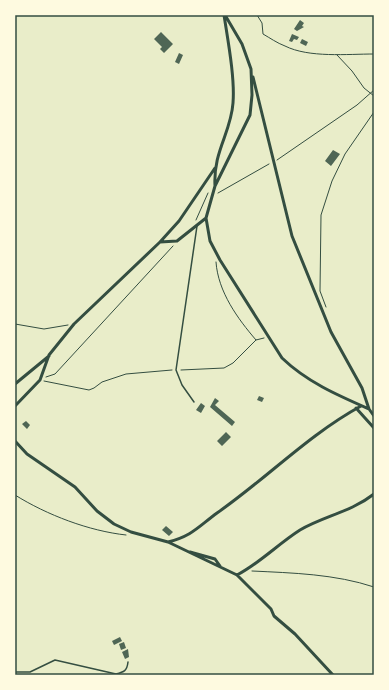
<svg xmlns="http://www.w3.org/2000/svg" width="389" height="690" font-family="Mulish,sans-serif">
  <rect width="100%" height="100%" fill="#e9edc9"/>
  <path fill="#4f6655" d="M 300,20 L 304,23 L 302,26 L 304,27 L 297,31 L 294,29 Z
    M 161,32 L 173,44 L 164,53 L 160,49 L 162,47 L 154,39 Z
    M 292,34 L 299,37 L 297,40 L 294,39 L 292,42 L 289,41 Z
    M 302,39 L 308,42 L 306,46 L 300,43 Z
    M 179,53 L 183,55 L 179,64 L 175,62 Z
    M 333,150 L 340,154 L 331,166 L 325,161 Z
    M 259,396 L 264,398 L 262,402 L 257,400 Z
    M 215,398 L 219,401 L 215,405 L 235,422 L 232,426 L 210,407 Z
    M 201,403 L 205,406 L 201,413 L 196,410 Z
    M 26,421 L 30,425 L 27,429 L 22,424 Z
    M 226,432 L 231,437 L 222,446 L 217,441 Z
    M 166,526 L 173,532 L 169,536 L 162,530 Z
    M 120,637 L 122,641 L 114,645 L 112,641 Z
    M 124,642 L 126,648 L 121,650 L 119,644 Z
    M 128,649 L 129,657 L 125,659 L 122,652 Z"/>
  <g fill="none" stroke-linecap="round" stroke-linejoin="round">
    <path stroke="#344e41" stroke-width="1" d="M 257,15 L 262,23 L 263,34 C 270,38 277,43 285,46 C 309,58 347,54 374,54
      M 337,55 L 352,71 L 364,88 L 374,96
      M 277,160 L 357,105 L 374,90
      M 218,193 L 269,164
      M 196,220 L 208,193
      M 216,262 C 218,292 238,319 256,340 L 264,338
      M 326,307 L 320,291 L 321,215 L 332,181 L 345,154 L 374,112
      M 15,324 L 44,329 L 68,325
      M 181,370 L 224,368 L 233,363 L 256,340
      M 46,377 L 55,374 L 173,246
      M 44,381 L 89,390 L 94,388 L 102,382 L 126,374 L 172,370
      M 15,495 C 47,515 89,531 126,535
      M 252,571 C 293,573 335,574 374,587"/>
    <path stroke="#344e41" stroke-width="1.5" d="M 194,402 L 182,385 L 176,370 L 197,226
      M 15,672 L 30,672 L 55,660 L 116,674 C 124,672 127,671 128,662"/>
    <path stroke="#344e41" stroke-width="3" d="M 225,15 L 242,44 L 251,69 L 252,95 L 250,115 L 215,186 L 206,218 L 210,241 L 220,260 L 282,358 C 307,382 337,395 369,409 L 374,416
      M 253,77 L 292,236 L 331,332 L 362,388 L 369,409
      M 215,186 C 213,151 231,133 233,103 C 235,78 228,41 224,15
      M 160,242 L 179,221 L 215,168
      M 15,384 L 49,356
      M 15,406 L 40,380 L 49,355 L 74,324 L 160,242 L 177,241 L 206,218
      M 356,408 L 374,428
      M 15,441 L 27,454 L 75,487 L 97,511 L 114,524 L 131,532 L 168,542 L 237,575 L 271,609 L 274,616 L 295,634 L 333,675
      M 168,542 C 192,536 198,527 217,513 C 266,479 308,435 361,406
      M 190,552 L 215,559 L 220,566
      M 237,575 C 260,563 278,544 300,530 C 324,516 351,512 374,494"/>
  </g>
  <rect width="389" height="690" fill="none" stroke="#fefae0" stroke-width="32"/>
  <rect x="16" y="16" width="357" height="658" fill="none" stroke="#344e41" stroke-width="1.5"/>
</svg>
